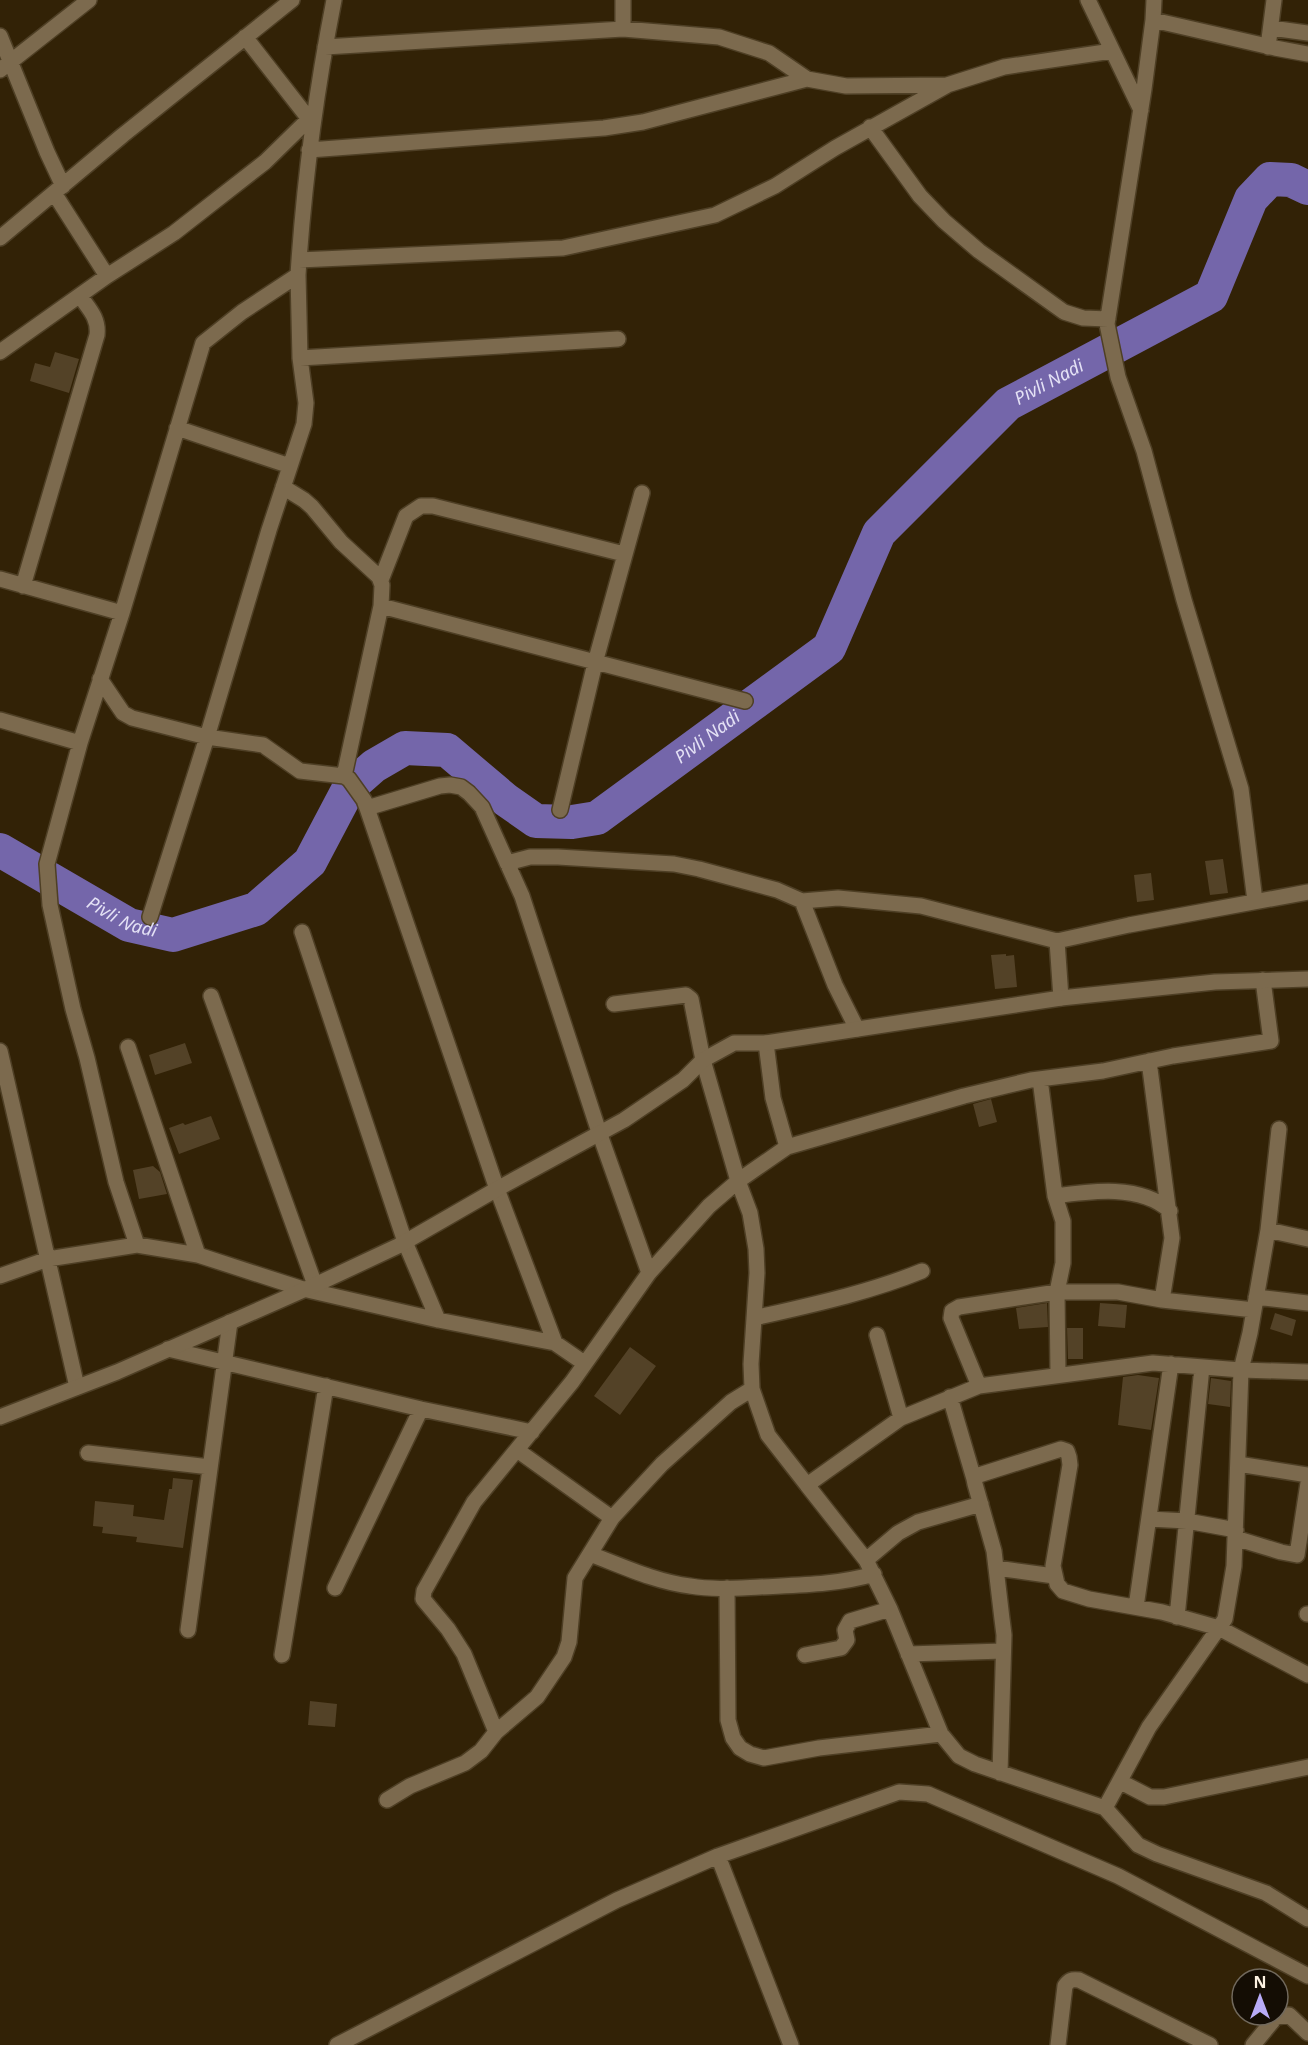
<svg xmlns="http://www.w3.org/2000/svg" width="1308" height="2045" font-family="'Noto Sans',sans-serif">
  <rect width="100%" height="100%" fill="#322206"/>
  <g fill="none" stroke-linecap="round" stroke-linejoin="round">
    <path stroke="#7466aa" stroke-width="34" id="s1" d="M 0,850 L 129,925 L 173,935 L 256,909 L 310,862 L 349,788 L 374,766 L 405,748 L 447,750 L 506,800 L 536,821 L 572,822 L 597,818 L 829,648 L 879,533 L 1008,404 L 1211,296 L 1251,199 L 1270,179 L 1291,180 L 1308,188"/>
  </g>
  <path fill="#534227" d="M 55,352 L 79,359 L 69,393 L 30,381 L 35,363 L 50,367 Z
    M 1223,859 L 1228,893 L 1210,895 L 1205,861 Z
    M 1151,873 L 1154,900 L 1137,902 L 1134,875 Z
    M 1006,954 L 1006,956 L 1014,955 L 1017,987 L 995,989 L 991,955 Z
    M 185,1043 L 192,1063 L 155,1075 L 149,1055 Z
    M 991,1099 L 997,1122 L 979,1127 L 973,1104 Z
    M 211,1116 L 220,1139 L 179,1154 L 169,1128 L 183,1123 L 185,1125 Z
    M 153,1166 L 160,1172 L 167,1194 L 139,1199 L 133,1170 Z
    M 1047,1303 L 1048,1327 L 1019,1329 L 1016,1308 Z
    M 1100,1303 L 1127,1305 L 1125,1328 L 1098,1326 Z
    M 1275,1313 L 1296,1320 L 1292,1336 L 1270,1329 Z
    M 1067,1328 L 1083,1328 L 1083,1359 L 1068,1359 Z
    M 630,1347 L 656,1366 L 620,1415 L 594,1396 Z
    M 1138,1375 L 1159,1378 L 1151,1430 L 1118,1425 L 1123,1377 Z
    M 1211,1378 L 1231,1381 L 1230,1407 L 1208,1404 Z
    M 173,1478 L 193,1480 L 183,1548 L 136,1542 L 137,1537 L 102,1533 L 103,1527 L 93,1526 L 95,1501 L 134,1505 L 133,1516 L 164,1520 L 169,1489 L 172,1489 Z
    M 310,1701 L 337,1704 L 335,1727 L 308,1725 Z"/>
  <g fill="none" stroke-linecap="round" stroke-linejoin="round">
    <g stroke="#4e3f25" stroke-width="18">
      <path id="minor" d="M 623,0 L 623,29
        M 1088,0 L 1141,110
        M 1154,0 L 1153,20 L 1275,48 L 1308,54
        M 1153,20 L 1144,89 L 1107,324 L 1118,377 L 1144,451 L 1184,600 L 1241,789 L 1255,901
        M 1271,28 L 1308,33
        M 0,36 L 47,152 L 63,186
        M 245,37 L 309,119
        M 325,47 L 623,29 L 719,37 L 769,53 L 807,79 L 846,86 L 947,85 L 1004,67 L 1112,51
        M 1268,47 L 1274,0
        M 0,70 L 89,0
        M 870,127 L 920,196 L 944,221 L 979,251 L 1064,312 L 1083,318 L 1108,319
        M 309,150 L 604,128 L 643,122 L 807,79
        M 54,193 L 107,276 L 174,233 L 265,162 L 314,114
        M 0,238 L 123,135 L 292,0
        M 299,260 L 563,248 L 715,215 L 775,186 L 835,148 L 946,86
        M 0,352 L 107,276
        M 300,358 L 618,339
        M 177,428 L 290,466
        M 283,487 L 304,500 L 312,507 L 341,542 L 379,577 L 382,585 L 381,606
        M 0,579 L 122,613
        M 381,580 L 406,516 L 421,506 L 433,506 L 624,554
        M 23,586 L 97,335 C 99,318 89,309 80,296
        M 100,679 L 123,713 L 132,718 L 207,737 L 263,745 L 300,771 L 344,776 L 349,779 L 364,800 L 367,808 L 497,1189 L 555,1343
        M 0,720 L 80,743
        M 344,776 L 381,606 L 745,701
        M 367,808 L 440,786 L 450,785 L 461,787 L 469,793 L 482,807 L 522,896 L 599,1132 L 649,1273
        M 560,810 L 595,663 L 642,493
        M 507,863 L 530,857 L 558,857 L 674,864 L 699,869 L 777,890 L 802,901 L 838,898 L 921,906 L 1057,941
        M 802,901 L 835,985 L 857,1029
        M 150,917 L 207,737 L 269,530 L 304,424 L 306,403 L 300,358 L 298,275
        M 302,932 L 405,1242 L 438,1320
        M 211,996 L 315,1285
        M 1061,998 L 1057,941 L 1129,925 L 1308,892
        M 614,1004 L 686,995 L 691,999 L 703,1060 L 738,1181 L 750,1213 L 756,1249 L 757,1273 L 751,1364 L 752,1389 L 768,1435 L 807,1485 L 901,1418 L 979,1386 L 1153,1363 L 1241,1370 L 1234,1566 L 1225,1619 L 1149,1727 L 1105,1808
        M 766,1043 L 773,1098 L 787,1147
        M 128,1047 L 198,1255
        M 0,1051 L 77,1387
        M 1040,1079 L 1055,1196 L 1063,1221 L 1063,1263 L 1057,1292 L 1118,1292 L 1162,1300 L 1172,1238 L 1149,1061
        M 1055,1196 C 1091,1191 1141,1184 1170,1211
        M 1268,1230 L 1279,1129
        M 1308,1239 L 1268,1230 L 1250,1333 L 1241,1370 L 1308,1372
        M 137,1245 L 116,1182 L 87,1058 L 73,1009 L 50,905 L 47,864 L 80,743 L 122,613 L 203,343 L 242,312 L 298,275 C 304,182 316,91 334,0
        M 0,1276 L 48,1259 L 137,1245 L 198,1255 L 303,1289 L 438,1320 L 555,1343 L 584,1363
        M 1256,1297 L 1308,1303
        M 1162,1300 L 1254,1310
        M 754,1318 C 811,1305 868,1293 922,1271
        M 877,1335 L 901,1418
        M 168,1349 L 421,1409 L 532,1432
        M 979,1386 L 951,1318 L 952,1311 L 959,1307 L 1057,1292 L 1058,1374
        M 752,1389 L 731,1402 L 662,1464 L 612,1518 L 575,1578 L 569,1642 L 564,1657 L 537,1697 L 496,1732 L 464,1654 L 448,1629 L 423,1599 L 424,1591 L 474,1502 L 572,1382 L 649,1273 L 709,1206 L 738,1181 L 787,1147 L 964,1096 L 1031,1080 L 1103,1071 L 1173,1056 L 1271,1041 L 1263,980
        M 950,1397 L 974,1479
        M 517,1450 L 612,1518
        M 88,1453 L 210,1467
        M 1238,1464 L 1308,1475
        M 807,1485 L 866,1560 L 890,1609 L 941,1734 L 959,1756 L 975,1764 L 1105,1808 L 1138,1845 L 1157,1854 L 1266,1893 L 1308,1919
        M 1149,1519 L 1187,1521 L 1236,1530
        M 1235,1538 L 1281,1552 L 1297,1555 L 1308,1483
        M 590,1554 C 622,1566 656,1582 690,1586 C 713,1590 737,1588 760,1587 C 799,1585 836,1585 874,1574
        M 866,1560 L 898,1533 L 918,1522 L 981,1504
        M 996,1568 L 1054,1576
        M 335,1588 L 421,1409
        M 727,1588 L 728,1720 L 733,1738 L 740,1748 L 750,1754 L 764,1758 L 819,1748 L 941,1734
        M 1136,1607 L 1171,1364
        M 1307,1614 L 1308,1614
        M 1177,1617 L 1202,1367
        M 188,1630 L 230,1322
        M 908,1654 L 1003,1651
        M 282,1655 L 326,1386
        M 805,1655 L 841,1648 L 847,1640 L 845,1630 L 850,1621 L 890,1609
        M 1000,1773 L 1004,1635 L 1002,1619 L 994,1551 L 975,1484 L 974,1479 L 979,1475 L 1061,1449 L 1067,1451 L 1069,1457 L 1070,1465 L 1053,1566 L 1057,1584 L 1063,1591 L 1089,1599 L 1162,1612 L 1219,1628 L 1308,1675
        M 1121,1782 L 1150,1797 L 1164,1797 L 1308,1767
        M 387,1800 L 410,1786 L 465,1763 L 481,1751 L 496,1732
        M 718,1856 L 791,2045
        M 337,2045 L 617,1900 L 718,1856 L 899,1792 L 928,1794 L 1118,1876 L 1308,1976
        M 1058,2045 L 1065,1986 C 1069,1980 1072,1979 1079,1980 L 1210,2045
        M 1253,2045 L 1276,2017 L 1289,2015 L 1308,2033"/>
    </g>
    <g stroke="#4e3f25" stroke-width="18">
      <path id="tertiary" d="M 0,1417 L 117,1372 L 315,1285 L 398,1246 L 497,1189 L 624,1120 L 683,1080 L 703,1060 L 734,1043 L 766,1043 L 1061,998 L 1215,982 L 1308,979"/>
    </g>
    <use href="#minor" stroke="#7c6a4e" stroke-width="15"/>
    <use href="#tertiary" stroke="#7c6a4e" stroke-width="15"/>
  </g>
  <g text-anchor="middle" stroke-width="6" stroke-linejoin="round" paint-order="stroke">
    <g font-size="18" font-style="italic" fill="#e4e1f5" stroke="#140d04">
      <text dy="6" stroke="none"><textPath href="#s1" startOffset="1365">Pivli Nadi</textPath></text>
      <text dy="6" stroke="none"><textPath href="#s1" startOffset="860">Pivli Nadi</textPath></text>
      <text dy="6" stroke="none"><textPath href="#s1" startOffset="140">Pivli Nadi</textPath></text>
    </g>
  </g>
  <g transform="translate(1260 1997)"><circle r="28" fill="#140d04" stroke="#71695d" stroke-width="1.5"/>
  <path d="M0-4.5L10 22L0 15L-10 22Z" fill="#b8abf7"/>
  <text y="-9" font-size="16" font-weight="bold" text-anchor="middle" fill="#fdf2e2">N</text>
  </g>
</svg>
